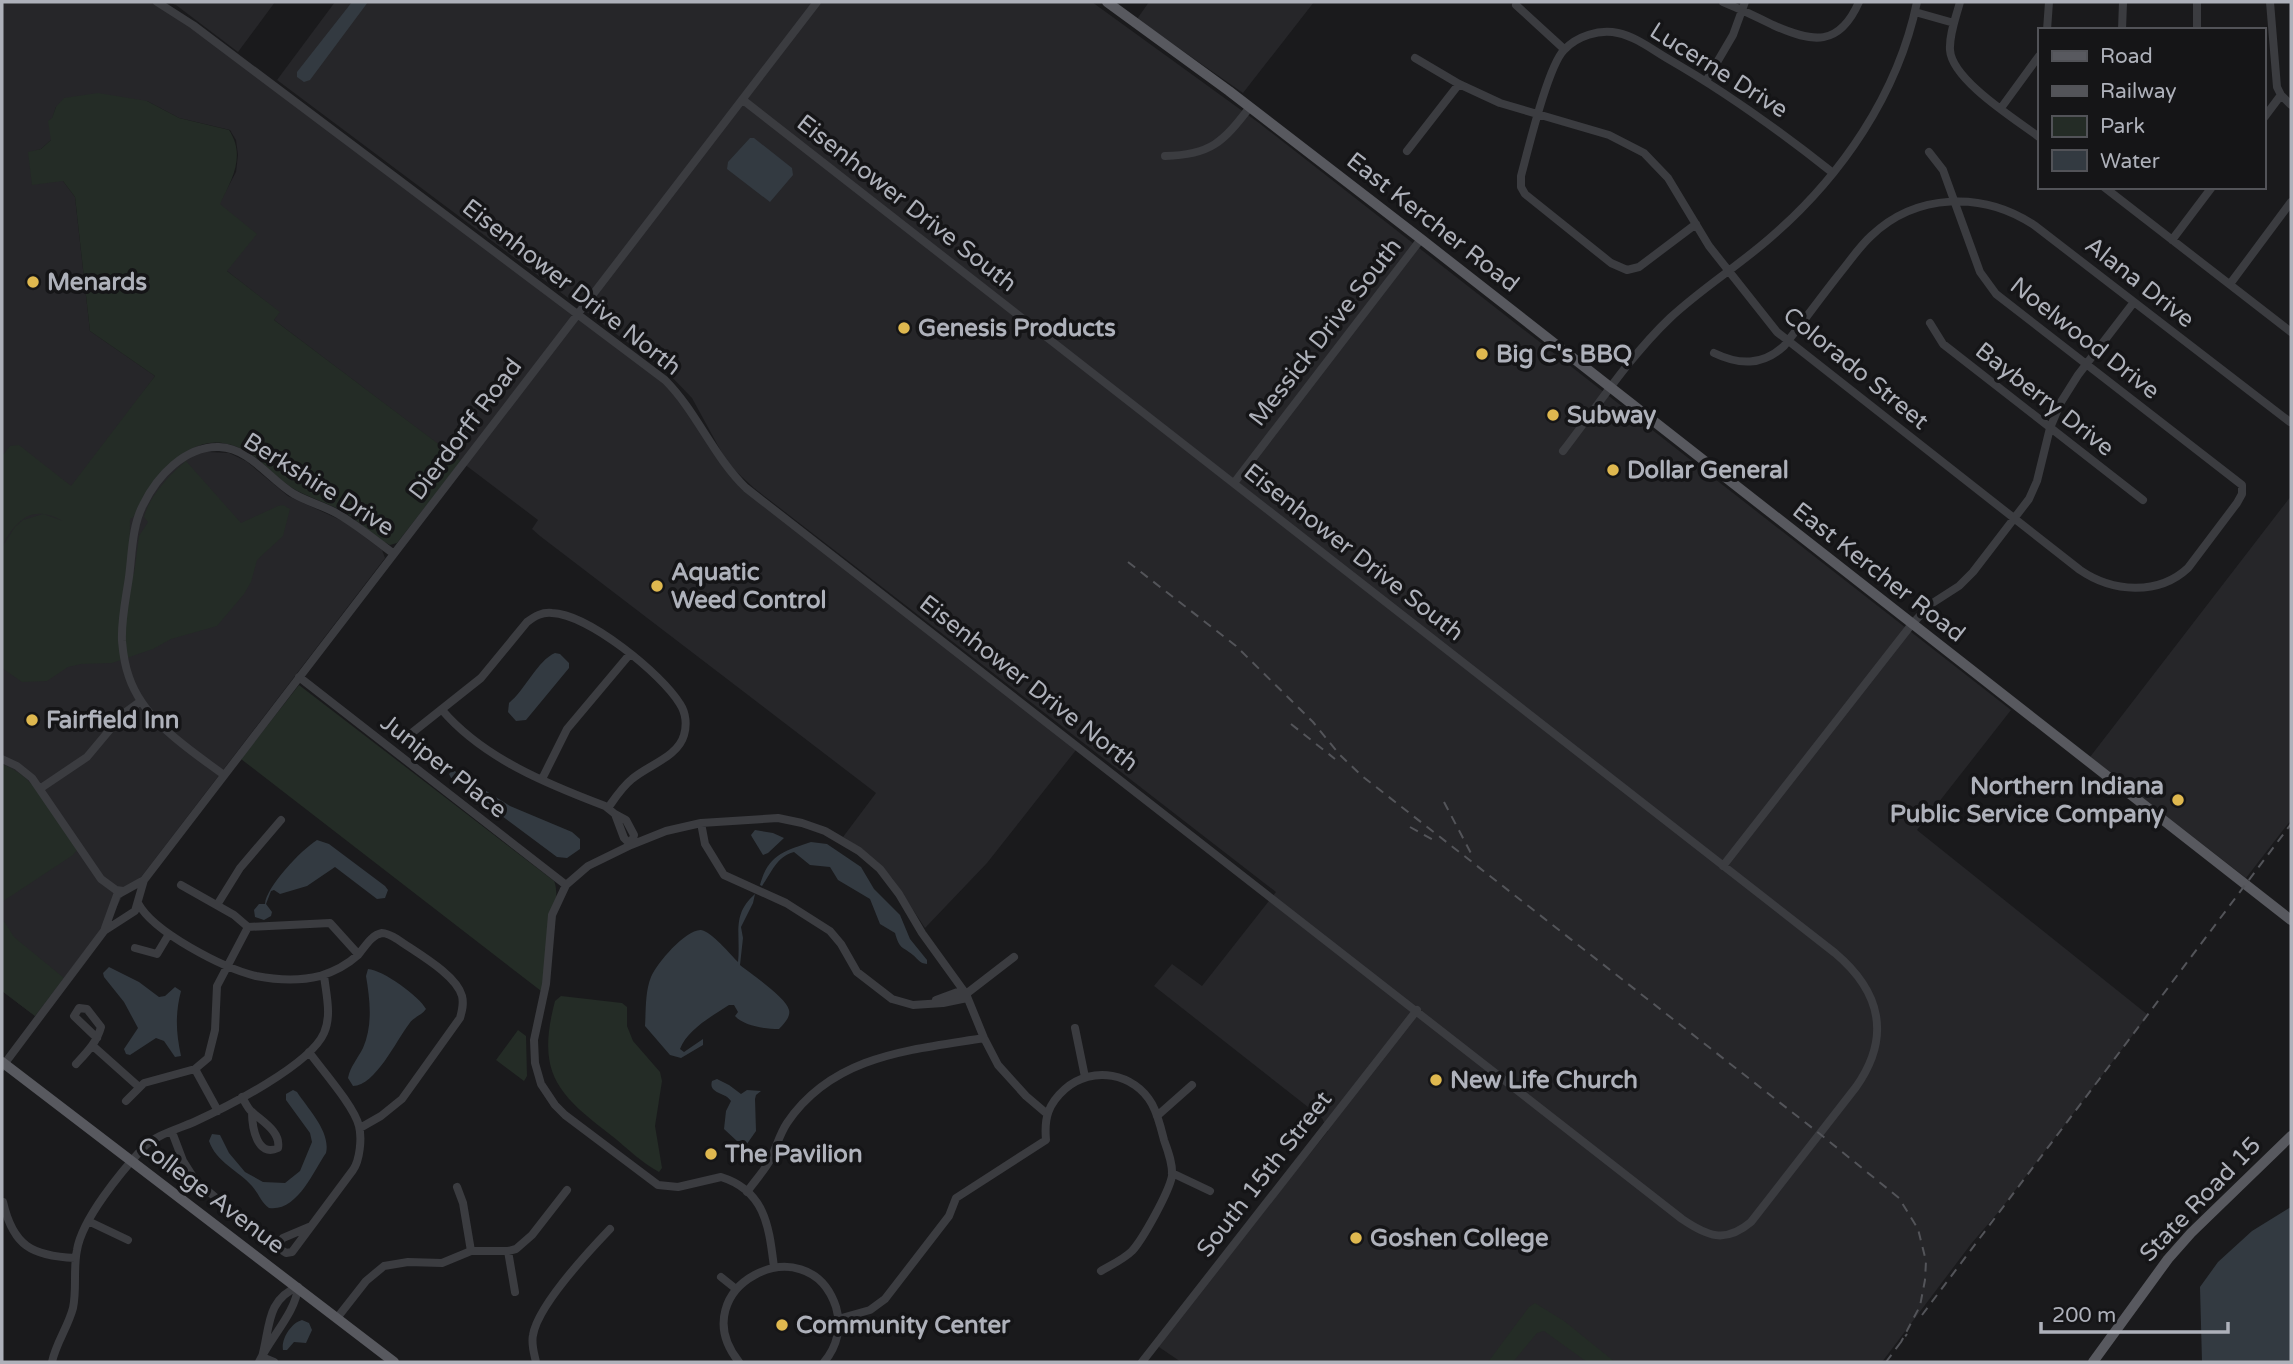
<svg xmlns="http://www.w3.org/2000/svg" width="2293" height="1364" font-family="'Varela Round',sans-serif">
  <rect width="100%" height="100%" fill="#1a1a1c"/>
  <path fill="#262629" d="M 2,2 L 157,2 L 665,380 L 733,475 L 1076,750 L 987,863 L 925,928 L 892,878 L 862,849 L 843,837 L 876,793 L 540,536 L 532,529 L 538,520 L 274,320 L 279,312 L 227,271 L 219,204 L 236,172 L 238,155 L 236,140 L 230,130 L 179,118 L 147,101 L 56,107 L 52,119 L 51,140 L 41,149 L 28,153 L 63,181 L 75,197 L 90,331 L 155,376 L 139,398 L 208,452 L 229,453 L 246,461 L 288,496 L 345,522 L 382,550 L 385,558 L 142,876 L 125,891 L 104,931 L 35,1016 L 2,991 Z
    M 167,2 L 275,2 L 238,52 L 176,5 Z
    M 335,2 L 1092,2 L 1259,123 L 2011,710 L 1917,830 L 2148,1015 L 2001,1209 L 1971,1244 L 1882,1362 L 1181,1362 L 1156,1345 L 1328,1131 L 1322,1118 L 1154,986 L 1172,964 L 1202,986 L 1276,892 L 754,488 L 728,464 L 692,398 L 667,372 L 277,80 Z
    M 1149,2 L 1314,2 L 1243,93 L 1137,19 Z
    M 2291,496 L 2291,820 L 2246,878 L 2090,757 Z"/>
  <path fill="#242c26" d="M 98,93 L 147,101 L 179,118 L 229,130 C 246,156 232,179 220,204 L 257,234 L 227,271 L 280,312 L 274,320 L 461,461 L 397,543 L 390,545 C 372,537 359,520 342,511 C 322,500 301,496 284,482 C 271,473 260,459 246,451 C 190,421 160,477 135,516 L 130,519 L 129,575 L 134,574 L 139,536 L 148,522 L 144,517 C 149,497 170,474 186,461 L 241,523 L 278,506 L 283,505 L 290,509 L 283,536 L 257,560 L 251,582 L 244,594 L 217,626 L 171,639 L 153,649 L 112,663 L 81,664 L 68,667 L 47,681 L 22,682 L 2,668 L 2,547 L 15,527 L 23,520 L 43,514 L 63,521 C 32,504 17,519 2,546 L 2,456 L 10,446 L 19,445 L 71,486 L 155,376 L 90,331 L 75,197 L 63,181 L 32,185 L 28,152 L 41,149 L 51,140 L 48,121 L 52,118 L 56,107 L 64,98 Z
    M 299,685 L 554,881 C 562,896 548,973 545,994 L 241,759 Z
    M 2,764 C 38,777 56,819 77,850 L 73,855 L 2,902 Z
    M 2,918 L 14,937 L 64,978 L 35,1016 L 2,991 Z
    M 561,996 L 622,1003 L 627,1007 L 627,1026 L 633,1041 L 660,1072 L 662,1081 L 655,1126 L 662,1168 L 659,1172 C 642,1163 627,1148 612,1136 C 557,1094 536,1073 555,1001 Z
    M 518,1030 L 526,1036 L 527,1076 L 524,1081 L 496,1060 Z
    M 1535,1303 L 1564,1321 L 1615,1362 L 1587,1362 L 1544,1331 L 1537,1333 L 1513,1362 L 1488,1362 L 1529,1307 Z"/>
  <path fill="#333a41" d="M 352,2 L 368,2 L 310,80 L 304,82 L 297,77 L 297,72 Z
    M 750,138 L 754,138 L 792,168 L 793,175 L 770,202 L 727,169 L 728,162 Z
    M 555,653 L 560,654 L 569,663 L 569,668 L 526,720 L 516,721 L 508,712 L 509,703 C 525,690 538,660 555,653 Z
    M 453,770 L 510,806 L 572,832 L 580,839 L 580,849 L 567,858 L 557,857 L 451,778 L 449,774 Z
    M 755,830 L 773,833 L 784,838 L 768,853 L 763,855 L 752,837 L 751,835 Z
    M 317,840 L 329,844 L 385,886 L 388,890 L 385,898 L 377,899 L 335,867 L 307,886 L 280,894 L 274,890 L 271,891 L 266,904 L 272,912 L 271,916 L 264,920 L 255,917 L 254,910 L 259,904 L 265,904 C 266,887 301,850 317,840 Z
    M 811,842 L 827,844 L 861,867 L 874,889 L 900,915 L 910,939 L 927,960 L 927,964 C 919,963 919,960 913,955 C 901,945 900,950 895,933 L 880,924 L 870,899 L 838,880 L 830,867 L 810,865 L 794,852 C 776,857 772,872 762,886 L 760,885 C 768,855 784,851 811,842 Z
    M 755,894 L 753,903 L 741,927 L 743,938 L 740,965 C 751,974 786,997 789,1010 C 791,1017 783,1025 779,1029 C 765,1029 744,1026 735,1016 L 738,1012 L 734,1005 L 729,1005 C 712,1016 687,1030 680,1049 L 684,1052 L 703,1039 L 703,1045 L 681,1058 L 670,1055 L 645,1026 C 646,1010 645,992 651,977 C 657,963 686,929 701,930 C 711,931 731,955 738,962 C 741,934 731,915 755,894 Z
    M 109,967 L 139,982 L 159,997 L 165,996 L 175,987 L 181,991 C 175,1014 176,1033 181,1056 L 175,1057 L 164,1041 L 156,1038 L 130,1055 L 126,1054 L 124,1049 L 138,1028 L 124,1002 L 104,977 L 103,973 Z
    M 368,969 C 383,970 419,996 426,1009 C 421,1016 413,1017 409,1024 C 396,1041 375,1086 353,1086 L 348,1078 C 350,1067 358,1058 363,1048 C 373,1025 370,1000 366,976 Z
    M 717,1079 L 729,1085 L 741,1094 L 747,1090 L 761,1091 L 756,1095 L 755,1099 L 756,1131 L 742,1151 L 743,1158 L 739,1155 L 738,1142 L 724,1129 L 726,1111 L 731,1101 C 726,1092 708,1094 712,1081 Z
    M 293,1090 L 297,1092 C 308,1109 331,1132 326,1153 C 313,1172 297,1212 269,1208 C 261,1202 259,1194 252,1186 C 239,1171 216,1162 209,1141 L 212,1134 L 220,1135 L 229,1153 L 245,1172 L 263,1182 L 285,1183 L 300,1171 L 312,1142 L 310,1133 L 286,1100 L 286,1094 Z
    M 2291,1207 L 2291,1362 L 2202,1362 L 2200,1287 L 2218,1262 L 2252,1231 Z
    M 302,1320 L 309,1323 L 312,1330 L 306,1343 L 294,1342 L 287,1350 L 283,1350 C 281,1339 291,1323 302,1320 Z"/>
  <g fill="none" stroke-linecap="round" stroke-linejoin="round">
    <path stroke="#3b3c40" stroke-width="8" d="M 157,2 L 193,25 L 665,380 C 697,412 713,456 746,488 L 1682,1219 C 1707,1236 1725,1244 1751,1222 L 1856,1087 C 1892,1036 1880,991 1835,953 L 743,100
      M 1723,2 C 1740,9 1757,17 1773,25 C 1813,43 1839,47 1859,2
      M 1960,2 C 1956,17 1949,35 1950,50 C 1952,80 2015,119 2039,137
      M 2197,2 L 2197,30
      M 2270,2 L 2277,87 L 2281,95 L 2291,105
      M 1516,5 L 1564,49
      M 1915,12 L 1954,23
      M 2047,30 L 2049,2
      M 2122,30 L 2123,2
      M 1415,58 L 1459,84 L 1500,103 L 1609,135 L 1644,153 L 1668,178 L 1709,246 L 1777,332 L 2080,570 C 2112,592 2158,596 2188,568 L 2237,503 L 2242,494 L 2242,485 L 1996,294 L 1980,272 L 1943,170 L 1929,152
      M 1706,81 L 1733,35 L 1745,2
      M 2001,108 L 2039,56
      M 2263,119 L 2281,95
      M 1407,151 L 1459,84
      M 1165,156 C 1211,155 1223,142 1250,107
      M 2104,187 L 2291,332
      M 1696,224 L 1639,267 L 1627,270 L 1611,263 L 1525,194 L 1521,187 L 1521,176 C 1528,150 1548,66 1564,50 C 1577,36 1599,29 1618,33 C 1637,37 1654,51 1670,60 C 1729,94 1780,131 1833,173
      M 2172,240 L 2212,187
      M 2230,284 L 2291,202
      M 1930,323 L 1943,344 L 2143,500
      M 1714,353 C 1739,365 1762,366 1784,346 C 1803,322 1821,297 1840,273 C 1850,261 1859,247 1871,236 C 1916,193 1983,191 2034,225 L 2290,422
      M 1563,451 C 1597,407 1629,357 1670,318 C 1701,289 1738,266 1770,238 C 1841,177 1898,94 1917,2
      M 1234,483 L 1421,239
      M 299,677 L 566,885
      M 442,710 C 483,758 547,784 605,806 L 615,814
      M 413,732 L 481,678 L 527,622 C 535,616 542,612 552,613 C 588,614 662,674 680,704 C 686,713 687,725 684,735 C 678,757 648,765 632,779 C 622,787 615,798 608,808
      M 2,759 L 17,766 L 32,778 L 101,879 L 116,890 L 123,891
      M 224,775 C 189,749 144,721 129,677 C 125,666 123,653 122,641 C 121,620 126,598 129,577 C 132,554 132,526 143,505 C 157,476 185,446 219,447 C 250,448 269,479 294,494 C 308,502 324,506 338,514 C 357,525 375,540 394,554
      M 542,779 L 567,729 L 630,654
      M 41,788 L 87,757 L 123,714 L 141,701
      M 615,814 L 626,820 L 634,835 L 631,845 L 624,838 Z
      M 701,823 L 705,844 L 724,875 L 786,903 L 830,931 L 841,944 L 857,972 L 892,999 L 913,1005 L 943,1003 L 967,998
      M 1723,866 L 1912,624 L 1931,604 L 1959,586 L 1973,572 L 2029,499 L 2037,481 L 2050,428 L 2061,402 L 2078,375 L 2134,302
      M 181,885 L 234,915 L 248,927
      M 138,903 C 153,932 223,968 256,976 C 277,980 300,981 320,976 C 333,972 348,964 358,955 C 365,947 371,935 382,933 C 387,933 392,936 397,939 C 415,952 456,974 462,996 C 464,1004 462,1011 460,1018 L 402,1099 L 381,1116 L 360,1128
      M 217,905 L 240,868 L 281,820
      M 105,928 L 117,895 L 144,880
      M 135,948 L 157,954 L 169,934
      M 966,994 L 1014,957
      M 936,1000 L 963,990
      M 1075,1028 L 1085,1077
      M 93,1046 L 139,1087
      M 309,1052 C 322,1070 354,1106 359,1126 C 362,1138 360,1160 353,1170 L 292,1252 L 286,1253 L 280,1249 L 280,1242 L 283,1238 L 309,1227
      M 76,1064 C 87,1052 97,1042 101,1027 L 87,1009 L 79,1008 L 74,1016 L 97,1038
      M 2,1067 L 104,931 L 135,911 L 144,880 L 817,2
      M 195,1069 L 218,1111
      M 242,1097 C 245,1102 248,1109 252,1112 C 263,1122 281,1132 278,1148 C 257,1158 252,1127 252,1112
      M 126,1101 L 144,1083 L 195,1069 L 208,1058 L 215,1030 L 217,986 L 248,927 L 330,923 L 358,954
      M 1157,1116 L 1192,1085
      M 172,1132 L 183,1161 L 195,1180 L 241,1219
      M 1172,1173 L 1210,1191
      M 457,1187 L 463,1203 L 471,1251
      M 747,1192 C 754,1182 763,1172 769,1162 C 776,1149 779,1135 787,1123 C 833,1055 910,1050 984,1038
      M 3,1202 C 13,1246 32,1256 75,1258
      M 88,1221 L 128,1240
      M 508,1251 L 515,1292
      M 774,1267 C 769,1228 766,1191 721,1177 L 678,1187 L 658,1185 L 565,1115 L 555,1105 L 541,1084 L 535,1063 L 534,1040 L 546,984 L 552,915 L 566,885 L 588,866 L 631,845 L 666,831 L 701,823 L 778,818 L 802,823 L 825,831 L 859,851 L 880,869 L 899,894 L 922,933 L 966,994 L 984,1038 L 998,1065 L 1026,1096 L 1046,1113
      M 721,1277 L 736,1289
      M 337,1318 L 366,1281 L 384,1266 L 408,1262 L 442,1263 L 471,1251 L 508,1251 L 516,1249 L 532,1235 L 567,1190
      M 838,1319 L 870,1310 L 885,1299 L 949,1216 L 956,1198 L 1046,1140 C 1044,1118 1048,1104 1065,1089 C 1092,1065 1135,1073 1152,1104 C 1158,1115 1161,1128 1164,1140 C 1168,1151 1173,1164 1172,1176 C 1169,1192 1143,1239 1132,1251 C 1124,1259 1111,1265 1101,1271
      M 262,1357 L 274,1362
      M 52,1362 C 56,1343 68,1327 73,1308 C 77,1289 73,1269 77,1250 C 82,1219 121,1172 143,1148 C 155,1135 178,1129 194,1122 C 227,1107 310,1065 324,1033 C 332,1015 326,994 324,975
      M 259,1362 C 270,1338 296,1312 298,1287 C 266,1299 270,1329 262,1357
      M 536,1362 C 534,1353 531,1344 533,1335 C 538,1305 588,1252 610,1229
      M 739,1362 C 680,1288 808,1222 836,1307 C 842,1327 837,1347 824,1362
      M 1142,1362 L 1417,1010"/>
    <path stroke="#58595f" stroke-width="10" d="M 1107,2 L 1229,91 L 1421,239 L 2291,920
      M 2,1062 L 394,1362
      M 2093,1362 L 2168,1259 L 2191,1233 L 2291,1136"/>
    <path stroke="#535459" stroke-width="2" stroke-dasharray="9 7" stroke-linecap="butt" d="M 1128,562 L 1236,646 L 1313,722 L 1339,754 L 1362,776 L 1820,1134 L 1899,1198 L 1918,1229 L 1926,1261 L 1925,1280 L 1920,1306 L 1901,1342
      M 1291,724 L 1335,759
      M 1444,802 L 1473,857
      M 1410,827 L 1435,841
      M 1922,1315 L 2291,824
      M 1886,1362 L 1907,1334"/>
  </g>
  <g fill="#dfb84f" stroke="#151517" stroke-width="2.5">
    <circle cx="33" cy="282" r="7"/>
    <circle cx="904" cy="328" r="7"/>
    <circle cx="1482" cy="354" r="7"/>
    <circle cx="1553" cy="415" r="7"/>
    <circle cx="1613" cy="470" r="7"/>
    <circle cx="657" cy="586" r="7"/>
    <circle cx="32" cy="720" r="7"/>
    <circle cx="2178" cy="800" r="7"/>
    <circle cx="1436" cy="1080" r="7"/>
    <circle cx="711" cy="1154" r="7"/>
    <circle cx="1356" cy="1238" r="7"/>
    <circle cx="782" cy="1325" r="7"/>
  </g>
  <g text-anchor="middle" stroke-width="7" stroke-linejoin="round" paint-order="stroke">
    <g font-size="24" fill="#aeb1ba" stroke="#151517">
      <text transform="translate(1719 70) rotate(32)" y="8">Lucerne Drive</text>
      <text transform="translate(907 203) rotate(38)" y="8">Eisenhower Drive South</text>
      <text transform="translate(1433 222) rotate(38)" y="8">East Kercher Road</text>
      <text transform="translate(2140 282) rotate(38)" y="8">Alana Drive</text>
      <text transform="translate(572 287) rotate(38)" y="8">Eisenhower Drive North</text>
      <text transform="translate(1325 332) rotate(-52)" y="8">Messick Drive South</text>
      <text transform="translate(2085 338) rotate(38)" y="8">Noelwood Drive</text>
      <text transform="translate(1856 368) rotate(39)" y="8">Colorado Street</text>
      <text transform="translate(2045 399) rotate(38)" y="8">Bayberry Drive</text>
      <text transform="translate(465 429) rotate(-53)" y="8">Dierdorff Road</text>
      <text transform="translate(319 484) rotate(32)" y="8">Berkshire Drive</text>
      <text transform="translate(1354 552) rotate(38)" y="8">Eisenhower Drive South</text>
      <text transform="translate(1879 572) rotate(38)" y="8">East Kercher Road</text>
      <text transform="translate(1029 683) rotate(38)" y="8">Eisenhower Drive North</text>
      <text transform="translate(444 766) rotate(38)" y="8">Juniper Place</text>
      <text transform="translate(1264 1174) rotate(-52)" y="8">South 15th Street</text>
      <text transform="translate(211 1195) rotate(37)" y="8">College Avenue</text>
      <text transform="translate(2200 1199) rotate(-46)" y="8">State Road 15</text>
    </g>
    <g font-size="24" font-weight="bold" fill="#aeb1ba" stroke="#151517" text-anchor="start">
      <text x="47" y="290">Menards</text>
      <text x="918" y="336">Genesis Products</text>
      <text x="1496" y="362">Big C's BBQ</text>
      <text x="1567" y="423">Subway</text>
      <text x="1627" y="478">Dollar General</text>
      <text x="671" y="580">Aquatic<tspan x="671" dy="28">Weed Control</tspan></text>
      <text x="46" y="728">Fairfield Inn</text>
      <text x="2164" y="794" text-anchor="end">Northern Indiana<tspan x="2164" dy="28">Public Service Company</tspan></text>
      <text x="1450" y="1088">New Life Church</text>
      <text x="725" y="1162">The Pavilion</text>
      <text x="1370" y="1246">Goshen College</text>
      <text x="796" y="1333">Community Center</text>
    </g>
  </g>
  <rect width="2293" height="1364" fill="none" stroke="#aeb1ba" stroke-width="7"/>
  <rect x="2038" y="28" width="228" height="161" fill="#151517" stroke="#525358" stroke-width="2"/>
  <rect x="2052" y="51" width="35" height="10" fill="#58595f" stroke="#525358" stroke-width="2"/>
  <text x="2100" y="63" font-size="21" fill="#aeb1ba">Road</text>
  <rect x="2052" y="86" width="35" height="10" fill="#535459" stroke="#525358" stroke-width="2"/>
  <text x="2100" y="98" font-size="21" fill="#aeb1ba">Railway</text>
  <rect x="2052" y="116" width="35" height="21" fill="#242c26" stroke="#525358" stroke-width="2"/>
  <text x="2100" y="133" font-size="21" fill="#aeb1ba">Park</text>
  <rect x="2052" y="150" width="35" height="21" fill="#333a41" stroke="#525358" stroke-width="2"/>
  <text x="2100" y="168" font-size="21" fill="#aeb1ba">Water</text>
  <path d="M2041 1322v10h187v-10" fill="none" stroke="#aeb1ba" stroke-width="3.5"/>
  <text x="2052" y="1322" font-size="21" fill="#aeb1ba" stroke="#151517" stroke-width="5" paint-order="stroke">200 m</text>
</svg>
